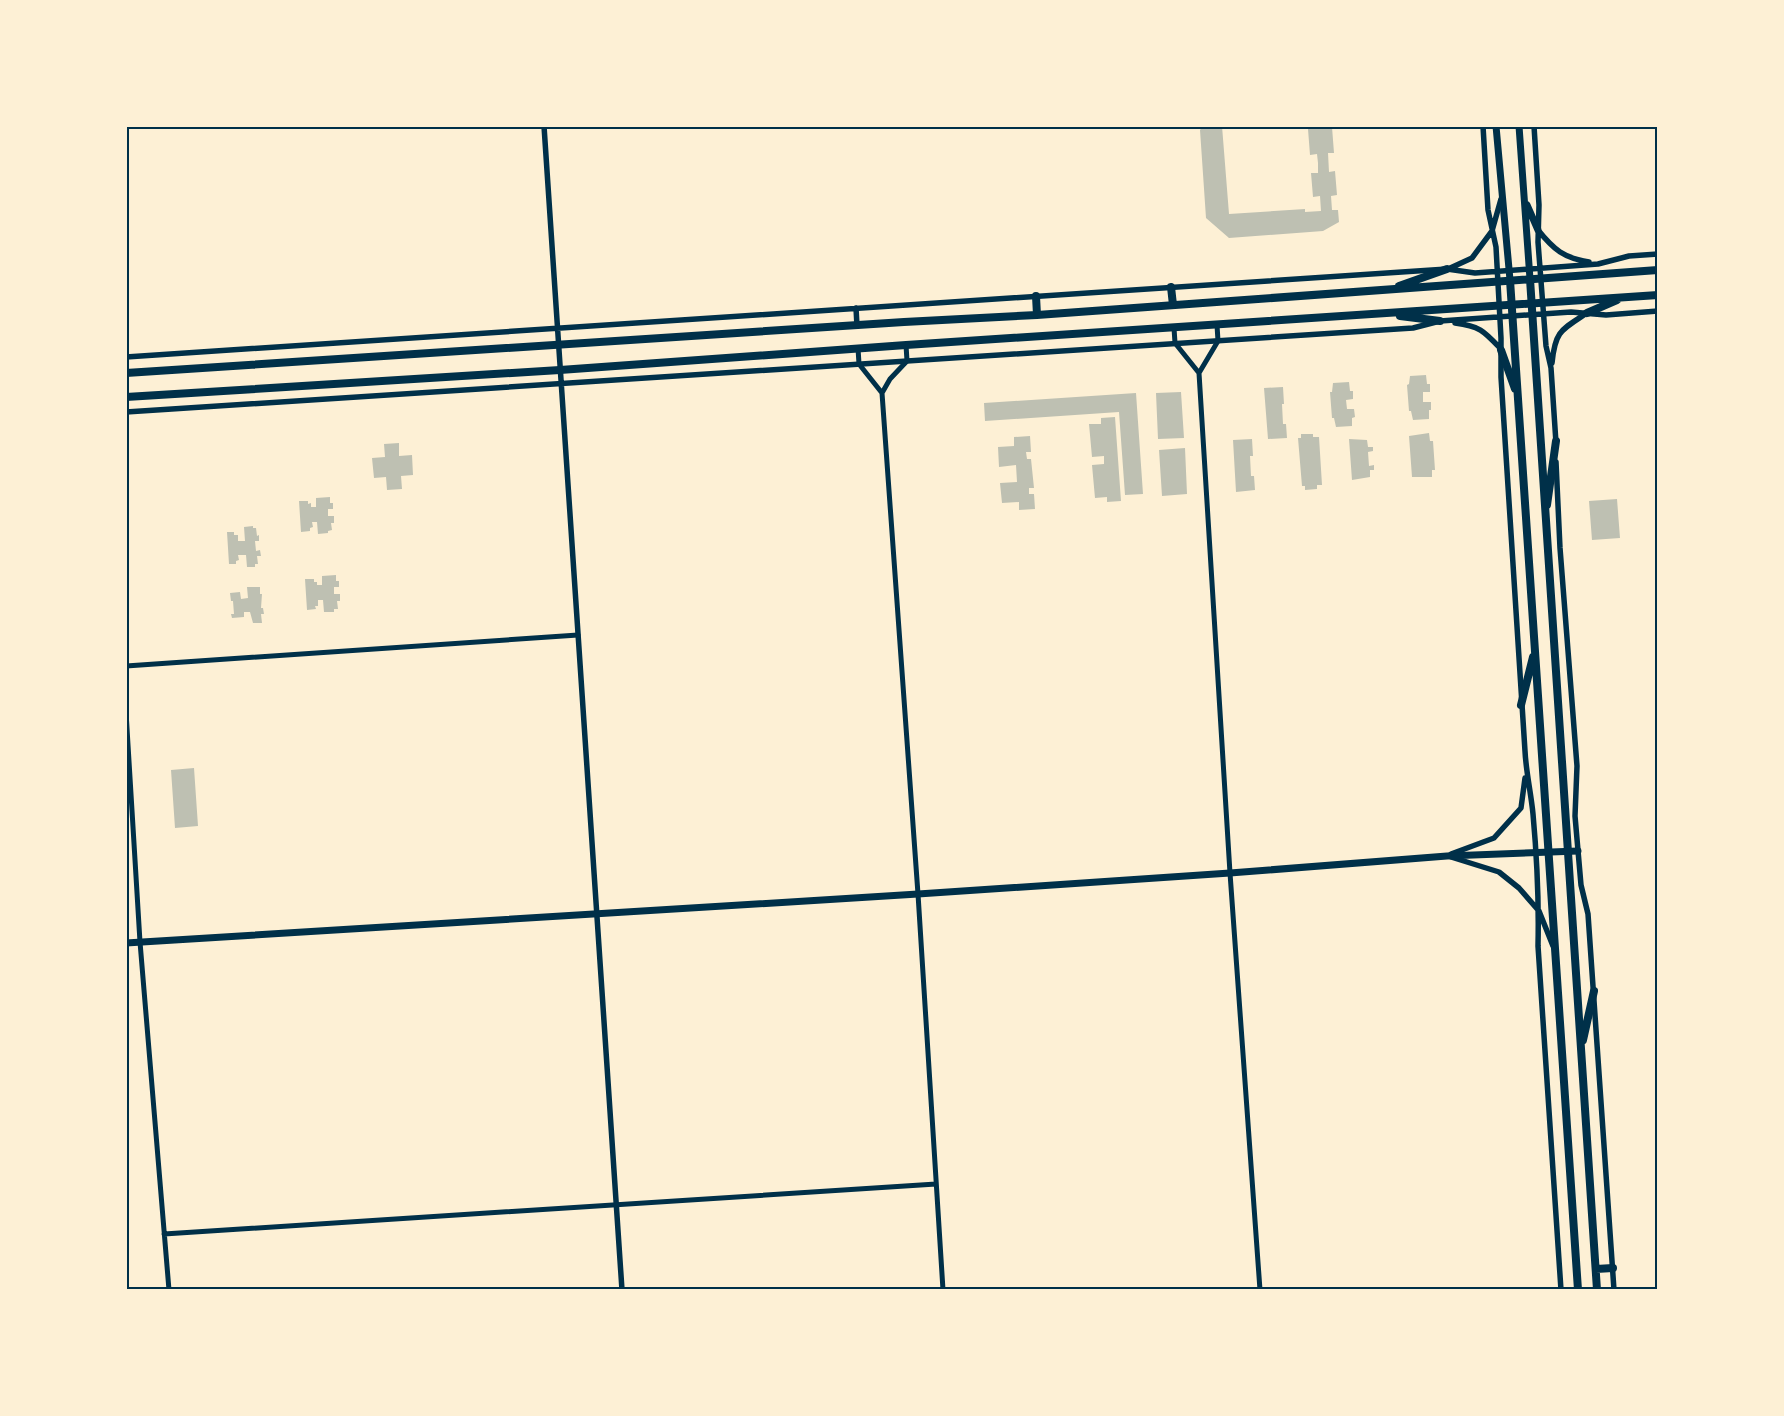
<svg xmlns="http://www.w3.org/2000/svg" width="1784" height="1416" font-family="'Source Sans 3',sans-serif">
  <rect width="100%" height="100%" fill="#fdf0d5"/>
  <path fill="#bec0b2" d="M 1203,126 L 1222,126 L 1229,214 L 1305,209 L 1305,212 L 1321,211 L 1320,196 L 1313,197 L 1311,173 L 1318,173 L 1318,163 L 1317,154 L 1310,155 L 1308,129 L 1315,128 L 1315,126 L 1332,127 L 1334,153 L 1328,153 L 1329,172 L 1335,171 L 1337,195 L 1331,196 L 1332,210 L 1338,210 L 1339,222 L 1323,231 L 1229,238 L 1206,218 L 1200,130 Z
    M 1426,375 L 1427,384 L 1430,384 L 1430,392 L 1423,392 L 1423,402 L 1431,402 L 1431,410 L 1429,410 L 1429,419 L 1413,420 L 1411,411 L 1409,411 L 1407,385 L 1409,384 L 1410,376 Z
    M 1349,382 L 1350,391 L 1353,391 L 1353,399 L 1346,400 L 1347,409 L 1354,409 L 1355,417 L 1352,418 L 1352,426 L 1336,427 L 1334,418 L 1332,418 L 1330,392 L 1332,392 L 1333,383 Z
    M 1283,387 L 1284,404 L 1282,404 L 1283,424 L 1286,424 L 1287,438 L 1268,439 L 1264,388 Z
    M 1181,392 L 1184,438 L 1158,439 L 1156,393 Z
    M 1136,393 L 1143,494 L 1125,495 L 1119,412 L 985,421 L 984,403 Z
    M 1115,417 L 1121,501 L 1107,502 L 1107,497 L 1095,498 L 1092,465 L 1104,464 L 1104,456 L 1092,457 L 1089,424 L 1101,424 L 1101,418 Z
    M 1429,433 L 1430,441 L 1433,441 L 1435,470 L 1432,470 L 1432,477 L 1412,477 L 1409,436 Z
    M 1301,434 L 1313,434 L 1313,437 L 1319,437 L 1322,485 L 1317,485 L 1317,489 L 1305,490 L 1305,486 L 1302,486 L 1298,438 L 1301,438 Z
    M 1030,436 L 1031,452 L 1026,452 L 1027,459 L 1031,459 L 1034,488 L 1029,488 L 1029,494 L 1034,494 L 1035,509 L 1019,510 L 1019,502 L 1002,503 L 1000,483 L 1017,482 L 1016,465 L 999,467 L 998,447 L 1014,446 L 1014,437 Z
    M 1252,439 L 1253,456 L 1250,456 L 1251,476 L 1254,476 L 1255,490 L 1236,492 L 1233,440 Z
    M 1349,439 L 1367,440 L 1368,447 L 1373,447 L 1373,451 L 1368,452 L 1369,466 L 1374,465 L 1374,470 L 1370,470 L 1370,477 L 1352,480 Z
    M 399,443 L 399,456 L 412,455 L 413,475 L 401,476 L 402,489 L 387,490 L 386,477 L 374,478 L 372,458 L 385,457 L 384,444 Z
    M 1185,448 L 1187,494 L 1162,496 L 1159,450 Z
    M 330,497 L 330,503 L 333,503 L 333,509 L 328,509 L 328,516 L 334,516 L 334,523 L 331,523 L 332,530 L 328,531 L 328,533 L 318,534 L 317,522 L 312,522 L 313,527 L 310,528 L 310,531 L 301,532 L 299,501 L 308,501 L 308,504 L 311,503 L 311,507 L 316,507 L 316,498 Z
    M 1617,499 L 1620,538 L 1592,540 L 1589,501 Z
    M 253,526 L 253,528 L 256,528 L 257,536 L 259,535 L 259,541 L 255,541 L 256,551 L 260,550 L 261,556 L 257,556 L 258,564 L 255,564 L 255,567 L 247,567 L 246,555 L 238,555 L 239,560 L 236,561 L 236,564 L 229,564 L 227,532 L 234,532 L 234,535 L 238,535 L 238,541 L 245,541 L 244,527 Z
    M 336,575 L 336,581 L 339,581 L 339,587 L 334,587 L 334,594 L 340,594 L 340,601 L 337,601 L 338,609 L 334,609 L 334,612 L 324,612 L 323,600 L 318,600 L 318,606 L 315,606 L 316,609 L 307,610 L 305,579 L 314,579 L 314,582 L 317,582 L 317,585 L 322,585 L 322,576 Z
    M 247,587 L 260,587 L 260,594 L 262,594 L 261,608 L 263,608 L 264,614 L 261,614 L 262,623 L 253,623 L 250,612 L 244,612 L 244,617 L 232,618 L 231,614 L 234,614 L 233,601 L 231,601 L 230,593 L 240,592 L 241,599 L 248,598 Z
    M 194,768 L 198,826 L 175,828 L 171,770 Z"/>
  <g fill="none" stroke-linecap="round" stroke-linejoin="round">
    <path stroke="#003049" stroke-width="5" d="M 1174,328 L 1175,343 L 1199,373 L 1218,341 L 1217,325
      M 858,348 L 859,364 L 882,393 L 890,379 L 907,361 L 906,345
      M 1199,373 L 1230,873 L 1260,1290
      M 882,393 L 918,894 L 943,1290
      M 126,666 L 578,635
      M 126,712 L 140,942 L 169,1290
      M 164,1234 L 936,1184"/>
    <path stroke="#003049" stroke-width="5.5" d="M 544,126 L 622,1290
      M 1483,126 L 1488,210 L 1496,247 L 1501,338 L 1501,377 C 1508,501 1516,626 1525,751 C 1526,772 1531,793 1533,814 C 1537,858 1539,902 1538,946 L 1561,1290
      M 1534,126 L 1539,205 L 1538,242 L 1546,346 L 1551,368 L 1556,443
      M 1538,230 C 1554,250 1564,258 1589,262
      M 1448,269 L 1472,258 L 1492,231 L 1501,199
      M 856,308 L 857,326
      M 1455,323 C 1480,326 1484,331 1501,349
      M 126,357 L 1447,269 L 1475,273 L 1598,264 L 1629,256 L 1658,254
      M 1552,363 C 1555,331 1561,330 1587,313
      M 126,412 L 1413,328 L 1440,321 L 1571,312 L 1606,315 L 1658,311
      M 1556,462 L 1560,548 L 1577,766 L 1575,816 L 1581,885 L 1588,914 L 1614,1290
      M 1451,854 L 1494,838 L 1521,808 L 1525,778
      M 1451,857 L 1499,872 L 1519,888 L 1539,911 L 1553,946"/>
    <path stroke="#003049" stroke-width="7" d="M 1496,126 L 1510,280
      M 1519,126 L 1530,279
      M 1527,205 L 1538,230
      M 126,943 L 918,894 L 1230,873 L 1447,856 L 1578,851"/>
    <path stroke="#003049" stroke-width="8" d="M 1530,279 L 1597,1290
      M 1510,280 L 1578,1290
      M 1501,350 L 1515,389
      M 1547,505 L 1556,441
      M 1521,705 L 1533,657
      M 1583,1040 L 1594,991
      M 1596,1269 L 1613,1268"/>
    <path stroke="#003049" stroke-width="8" d="M 1399,286 L 1447,269
      M 1171,287 L 1173,305
      M 1036,296 L 1037,315
      M 1587,313 L 1617,300
      M 1400,316 L 1440,321
      M 126,373 L 904,322 L 1037,315 L 1658,270
      M 126,397 L 560,370 L 906,345 L 1658,295"/>
  </g>
  <rect width="1784" height="1416" fill="none" stroke="#fdf0d5" stroke-width="255"/>
  <rect x="128" y="128" width="1528" height="1160" fill="none" stroke="#003049" stroke-width="2"/>
</svg>
